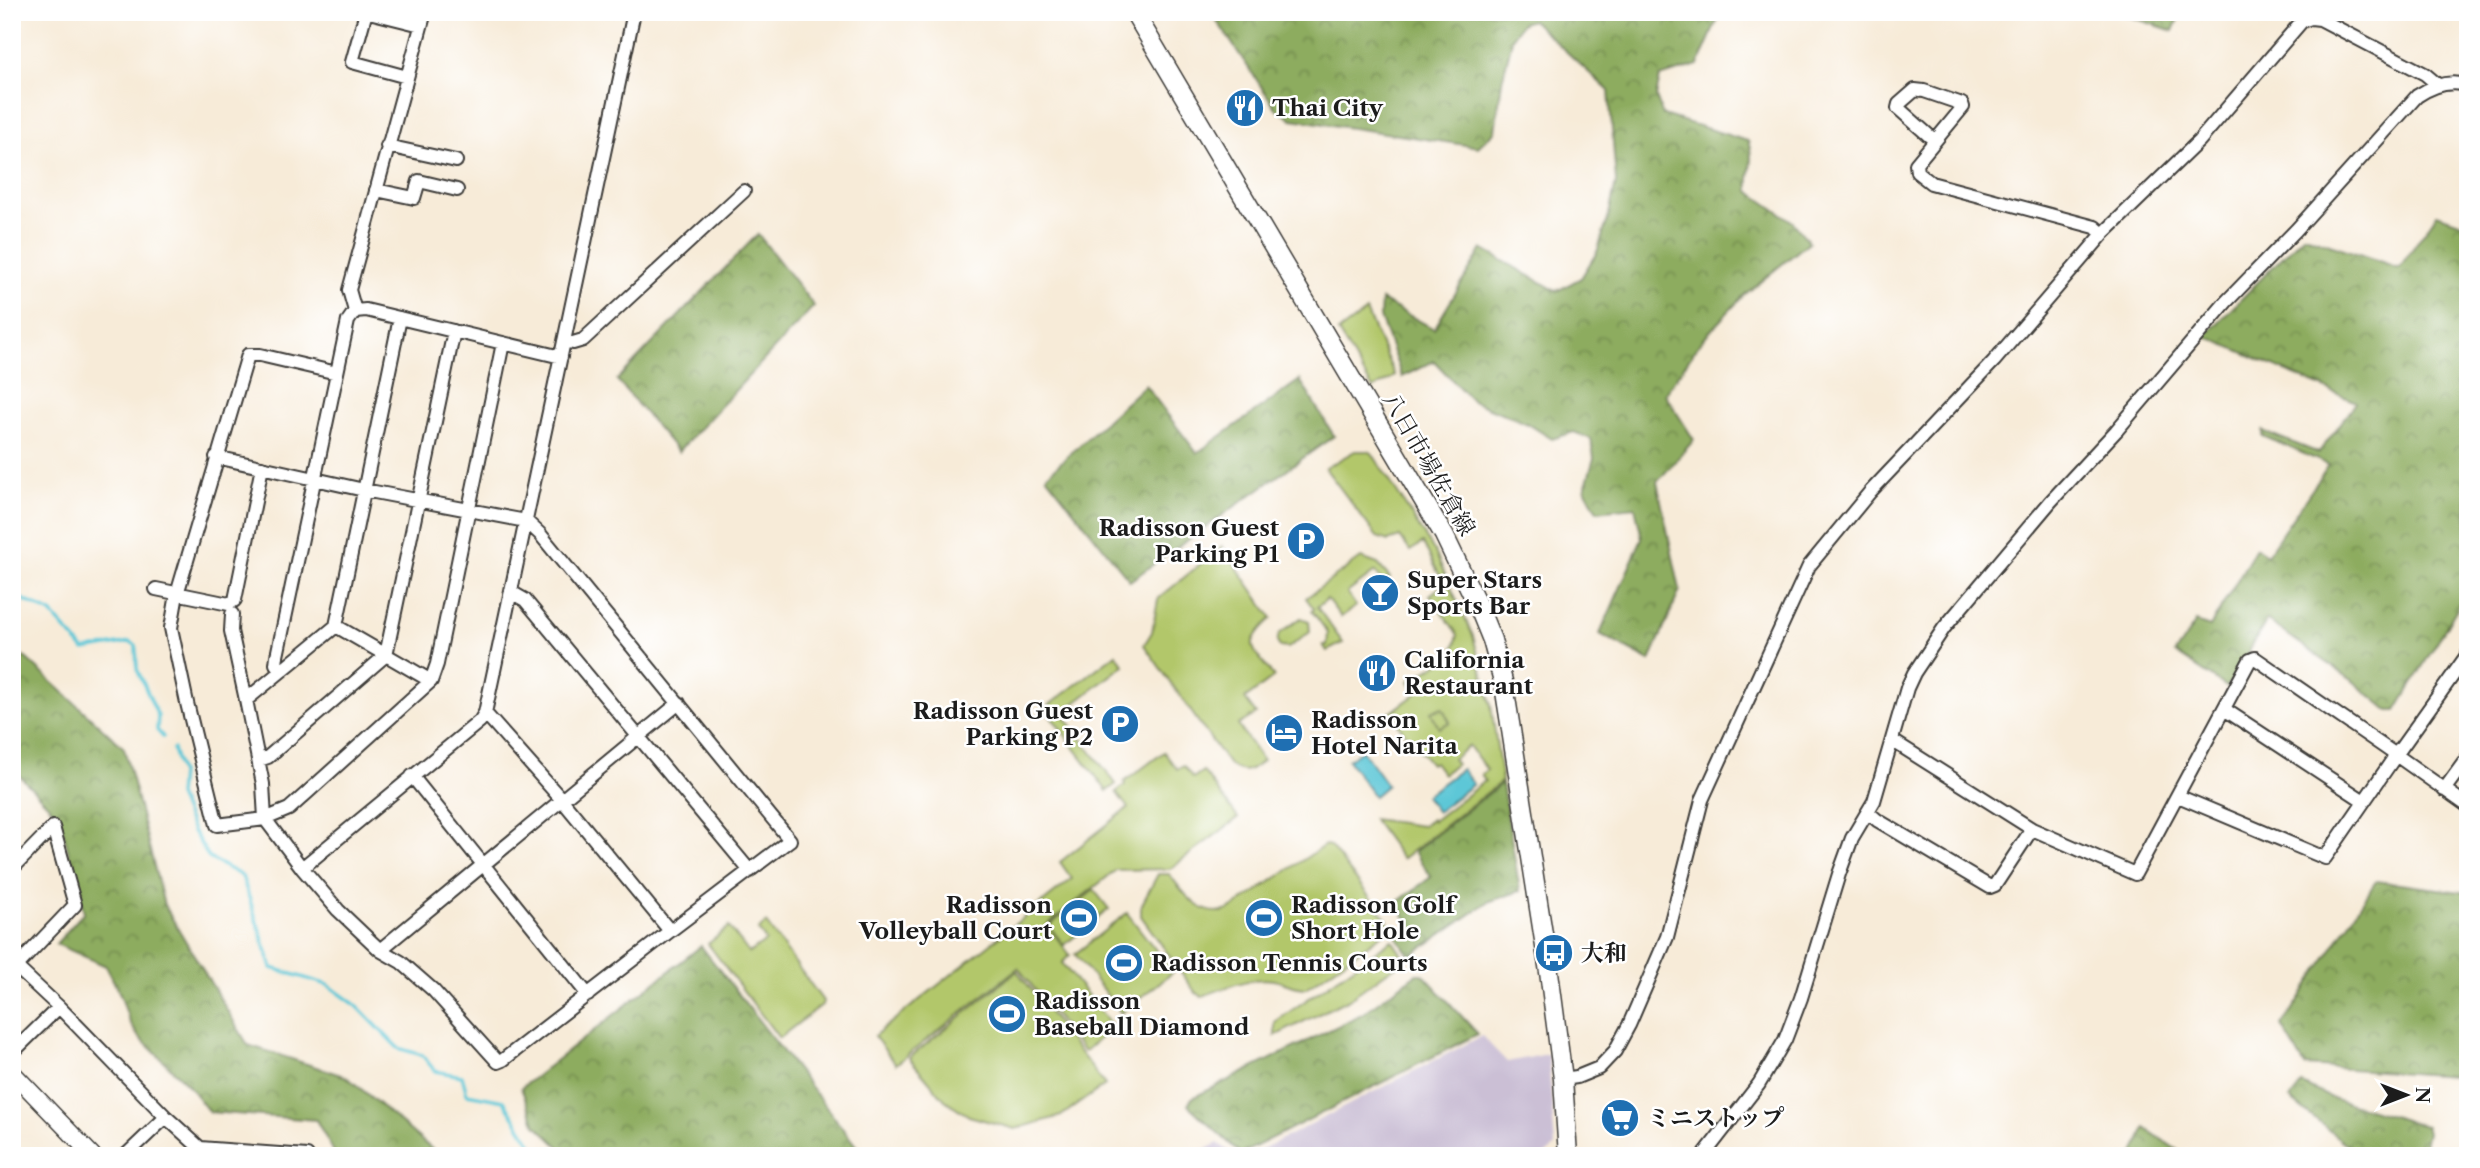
<svg xmlns="http://www.w3.org/2000/svg" width="2480" height="1168" font-family="'Libre Caslon Text','Noto Serif JP',serif">
  <defs>
    <pattern id="forest-crowns" width="20" height="18" patternUnits="userSpaceOnUse" patternTransform="scale(1.75)"><rect width="20" height="18" fill="#8dac5f"/><path d="M2 6a3 3 0 1 1 6 0M12 15a3 3 0 1 1 6 0" fill="none" stroke="#728b4e"/></pattern>
    <pattern id="park-tufts" width="24" height="20" patternUnits="userSpaceOnUse" patternTransform="scale(1.75)"><rect width="24" height="20" fill="#b2c76b"/><path d="M3 7l-1-3M5 7V3M7 7l1-3M15 17l-1-3M17 17v-4M19 17l1-3" fill="none" stroke="#98aa5c"/></pattern>
  </defs>
  <rect width="100%" height="100%" fill="#fff"/>
  <filter id="ink" filterUnits="userSpaceOnUse"><feTurbulence type="fractalNoise" baseFrequency=".0143" numOctaves="2"/><feDisplacementMap in="SourceGraphic" scale="14" xChannelSelector="R" yChannelSelector="G"/><feConvolveMatrix kernelMatrix="1 2 1 2 8 2 1 2 1" color-interpolation-filters="sRGB"/></filter>
  <filter id="wash" filterUnits="userSpaceOnUse"><feTurbulence type="fractalNoise" baseFrequency=".00686" numOctaves="4" result="noise"/><feDisplacementMap in="SourceGraphic" scale="28" xChannelSelector="R" yChannelSelector="G"/><feGaussianBlur stdDeviation="1.57" result="paint"/><feColorMatrix in="noise" values="0 0 0 0 0 0 0 0 0 0 0 0 0 0 0 0 0 1.4 0 .05"/><feComposite in="paint" operator="in"/></filter>
  <g filter="url(#wash)">
    <rect width="100%" height="100%" fill="#f7ebd8"/>
    <path fill="#cbbfd5" d="M 1482,1036 L 1507,1062 L 1548,1054 L 1555,1147 L 1543,1156 L 1249,1156 Z
      M 1218,1143 L 1236,1156 L 1191,1156 Z"/>
    <path fill="#b2c76b" stroke="#677244" stroke-width="2" d="M 1366,311 L 1395,376 L 1373,389 L 1338,332 Z
      M 1355,451 L 1368,451 L 1372,453 L 1435,552 L 1473,636 L 1491,705 L 1502,781 L 1402,859 L 1373,819 L 1422,826 L 1431,819 L 1433,821 L 1485,781 L 1481,774 L 1487,770 L 1469,746 L 1453,759 L 1456,764 L 1443,774 L 1434,762 L 1431,764 L 1389,714 L 1417,693 L 1409,681 L 1452,655 L 1458,635 L 1430,595 L 1444,584 L 1423,543 L 1410,551 L 1400,537 L 1388,541 L 1377,537 L 1325,468 Z
      M 1222,546 L 1272,618 C 1241,646 1252,647 1274,677 L 1245,699 L 1256,714 L 1238,725 L 1263,761 C 1250,771 1243,775 1229,765 L 1144,645 L 1152,632 L 1158,599 Z
      M 1361,558 L 1378,564 L 1390,578 L 1384,583 L 1375,572 L 1347,593 L 1356,606 L 1341,617 L 1327,599 L 1317,607 L 1343,643 L 1327,651 L 1323,645 L 1327,645 L 1328,633 L 1312,611 L 1314,609 L 1306,598 Z
      M 1301,618 L 1309,621 L 1310,632 L 1288,648 L 1280,647 L 1277,642 L 1279,634 Z
      M 1116,654 L 1124,665 L 1062,713 L 1116,784 L 1107,791 L 1047,711 L 1049,705 Z
      M 1164,752 L 1177,769 L 1183,765 L 1193,778 L 1203,771 L 1238,818 L 1170,869 L 1116,870 L 1047,925 L 1070,955 L 1062,963 L 1113,1027 L 1084,1052 L 1018,968 L 896,1064 L 874,1036 L 1072,879 L 1060,862 L 1128,808 L 1116,792 L 1125,785 L 1124,782 Z
      M 1325,845 L 1330,846 L 1388,921 L 1388,928 L 1384,933 L 1306,988 C 1293,988 1285,982 1273,980 C 1249,976 1224,989 1202,996 L 1196,993 L 1141,916 L 1141,906 L 1158,874 L 1169,874 C 1184,893 1201,920 1229,910 Z
      M 1094,890 L 1109,909 L 1064,945 L 1049,926 Z
      M 1127,913 L 1173,972 L 1121,1013 L 1075,954 Z
      M 766,923 L 823,1001 L 822,1005 L 779,1038 L 708,944 L 729,927 L 749,953 L 766,941 L 758,930 Z
      M 1392,940 L 1405,959 L 1349,999 L 1275,1036 L 1275,1022 Z
      M 1017,971 L 1105,1085 L 1061,1116 L 1015,1129 L 969,1116 L 945,1100 L 909,1058 Z"/>
    <path fill="url(#forest-crowns)" stroke="#54643e" stroke-width="2" d="M 1211,12 L 1721,12 L 1698,65 L 1660,77 L 1656,97 L 1663,115 L 1748,141 C 1755,161 1747,171 1749,191 L 1793,222 L 1809,242 L 1743,296 L 1702,340 L 1665,394 L 1694,440 L 1657,482 L 1680,590 L 1650,661 L 1600,634 L 1642,538 L 1635,507 L 1597,511 L 1585,489 L 1594,458 L 1591,439 L 1574,432 L 1552,439 L 1528,424 L 1472,401 L 1434,361 L 1402,377 L 1380,317 L 1381,300 L 1434,329 L 1482,249 L 1557,291 L 1581,278 L 1597,252 L 1608,219 L 1616,182 L 1609,91 L 1532,20 L 1522,23 L 1513,36 L 1502,81 L 1495,131 L 1478,147 L 1292,119 L 1277,110 Z
      M 2116,12 L 2181,12 L 2173,31 Z
      M 2437,214 L 2468,225 L 2468,310 L 2466,314 L 2468,590 L 2396,711 L 2389,711 L 2353,681 L 2267,620 L 2227,687 L 2175,653 L 2196,622 L 2210,627 L 2256,548 L 2267,555 L 2329,465 L 2263,436 L 2263,431 L 2319,453 L 2356,402 L 2205,336 L 2304,235 L 2399,268 Z
      M 758,234 L 814,306 L 678,452 L 617,380 Z
      M 1300,380 L 1334,436 L 1130,581 L 1046,476 L 1145,385 L 1197,453 Z
      M 12,653 L 26,658 L 124,748 L 164,905 L 248,1045 L 347,1077 L 440,1156 L 336,1156 L 316,1120 L 209,1112 L 187,1084 L 138,1036 L 130,1023 L 120,994 L 106,966 L 56,944 L 84,912 L 59,816 L 12,768 Z
      M 1502,783 L 1520,891 L 1488,902 L 1410,956 L 1396,936 L 1411,925 L 1396,903 L 1431,877 L 1414,852 Z
      M 2376,881 L 2468,893 L 2468,1077 L 2305,1066 L 2282,1026 Z
      M 701,946 L 864,1156 L 569,1156 L 536,1125 L 521,1088 Z
      M 1416,974 L 1423,974 L 1478,1034 L 1241,1154 L 1188,1105 L 1192,1098 L 1362,1014 Z
      M 2302,1084 L 2331,1098 L 2425,1126 L 2427,1133 L 2421,1156 L 2361,1156 L 2290,1099 Z
      M 2145,1128 L 2186,1156 L 2133,1156 Z"/>
    <path fill="url(#park-tufts)" stroke="#677244" stroke-width="2" d="M 1442,707 L 1450,722 L 1439,728 L 1431,712 Z"/>
    <path fill="#5dc7d7" stroke="#3c727a" stroke-width="2" d="M 1362,750 L 1387,785 L 1374,796 L 1348,760 Z
      M 1462,769 L 1473,784 L 1437,812 L 1425,796 Z"/>
    <g fill="none" stroke-linecap="round" stroke-linejoin="round">
      <path stroke="#5dc7d7" stroke-width="3.5" d="M 12,594 L 51,613 L 84,650 L 130,642 L 136,645 L 137,669 L 158,716 L 157,730 L 163,737
        M 173,749 L 180,773 L 178,796 L 193,831 L 209,858 L 242,876 L 272,968 L 328,985 L 357,1006 L 398,1048 L 422,1055 L 435,1071 L 462,1076 L 467,1094 L 504,1101 L 539,1156"/>
    </g>
  </g>
  <g filter="url(#ink)">
    <g fill="none" stroke-linecap="round" stroke-linejoin="round">
      <g stroke="#3d3b38" stroke-width="16">
        <path id="minor" d="M 366,12 L 352,62 L 407,77
          M 369,12 L 421,25
          M 1935,141 L 1898,108 L 1899,104 L 1915,90 L 1924,91 L 1962,104 L 1963,107 L 1916,164 L 1917,172 L 1931,183 L 2095,227 L 2103,234
          M 387,146 L 456,161
          M 376,190 L 414,198 L 419,181 L 457,190
          M 355,311 L 349,290 L 425,12
          M 564,341 L 573,343 L 583,340 L 744,191
          M 337,373 L 260,355 L 248,355 L 177,594 L 171,628 L 187,703 L 217,825 L 265,819 L 289,809 L 431,681 L 437,664 L 503,343
          M 216,457 L 364,490 L 526,521 L 540,534 L 790,840 L 670,931
          M 156,589 L 229,604 L 235,600 L 262,467
          M 511,592 L 525,600 L 750,871
          M 232,614 L 231,631 L 246,700
          M 336,626 L 400,318
          M 2468,654 L 2396,755 L 2468,806
          M 281,671 L 276,664 L 277,656 L 348,321 L 355,311 L 366,310 L 561,357
          M 431,681 L 336,626 L 246,700 L 263,784 L 265,819 L 302,868 L 338,910 L 380,950 L 401,962 L 433,990 L 498,1062 L 503,1060 L 670,931 L 562,800 L 485,713
          M 2224,709 L 2364,801
          M 1893,741 L 2032,829 L 2135,874 L 2250,660 L 2255,658 L 2396,755 L 2325,858 L 2178,796
          M 259,760 L 268,757 L 386,655 L 454,331
          M 412,776 L 588,995
          M 2444,790 L 2468,757
          M 1869,813 L 1877,820 L 1990,887 L 1995,885 L 2032,829
          M 302,868 L 480,721 L 485,713 L 634,12
          M 12,869 L 53,827 L 75,905 L 16,967
          M 380,950 L 679,703
          M 12,963 L 59,1007 L 166,1117 L 200,1148 L 307,1156
          M 12,1053 L 59,1007
          M 1563,1079 L 1577,1077 L 1599,1068 L 1615,1051 L 1629,1025 L 1667,937 L 1702,800 L 1809,566 L 1870,492 L 1994,361 L 2103,234 L 2199,141 L 2302,21 L 2311,18 L 2320,19 L 2425,74 L 2438,85
          M 125,1156 L 166,1117
          M 1703,1156 L 1759,1084 L 1785,1040 L 1801,998 L 1839,874 L 1852,838 L 1874,801 L 1907,688 L 1914,673 L 1944,628 L 2051,501 L 2116,431 L 2226,302 L 2296,230 L 2417,96 C 2432,86 2450,79 2468,86"/>
      </g>
      <g stroke="#3d3b38" stroke-width="19">
        <path id="tertiary" d="M 12,1072 L 93,1156"/>
      </g>
      <g stroke="#3d3b38" stroke-width="21">
        <path id="secondary" d="M 1134,12 L 1444,535 L 1479,608 L 1492,640 L 1504,685 L 1549,972 L 1563,1079 L 1568,1156"/>
      </g>
      <use href="#minor" stroke="#fff" stroke-width="12"/>
      <use href="#tertiary" stroke="#fff" stroke-width="16"/>
      <use href="#secondary" stroke="#fff" stroke-width="18"/>
    </g>
  </g>
  <defs>
    <g id="restaurant-disc" transform="scale(2.0125)"><circle r="9.5" fill="#1f6fb2" stroke="#fff"/><path d="M-5-6h1v4h1v-4h1v4h1v-4h1v5L-1.5 .5V6h-2V.5L-5-1ZM5-6V6H3V1.5H1.5Q1.5-4 5-6Z" fill="#fff"/></g>
    <g id="parking-disc" transform="scale(2.0125)"><circle r="9.5" fill="#1f6fb2" stroke="#fff"/><path d="M-3.5-5.5H1a3.5 3.5 0 0 1 0 7H-1V5.5H-3.5ZM-1-3.4V-.6H.8a1.4 1.4 0 0 0 0-2.8Z" fill="#fff"/></g>
    <g id="bar-disc" transform="scale(2.0125)"><circle r="9.5" fill="#1f6fb2" stroke="#fff"/><path d="M-6-5H6L.8 .8V4.5H3.5V6h-7V4.5H-.8V.8Z" fill="#fff"/></g>
    <g id="hotel-disc" transform="scale(2.0125)"><circle r="9.5" fill="#1f6fb2" stroke="#fff"/><path d="M-6-4.5h1.5V1H6V5H4.5V3h-9V5H-6ZM-4 0a1.8 1.8 0 1 1 3.6 0ZM.5 0V-2.5h3Q6-2.5 6 0Z" fill="#fff"/></g>
    <g id="stadium-disc" transform="scale(2.0125)"><circle r="9.5" fill="#1f6fb2" stroke="#fff"/><path d="M0-5a6.5 5 0 1 0 0 10a6.5 5 0 1 0 0-10ZM-3.5-1.8h7v3.6h-7Z" fill="#fff"/></g>
    <g id="bus-disc" transform="scale(2.0125)"><circle r="9.5" fill="#1f6fb2" stroke="#fff"/><path d="M-5-6H5V4H4V6H2V4H-2V6H-4V4H-5ZM-3.5-4V0h7V-4ZM-3.5 1.2v1.5H-2V1.2ZM2 1.2v1.5H3.5V1.2Z" fill="#fff"/></g>
    <g id="supermarket-disc" transform="scale(2.0125)"><circle r="9.5" fill="#1f6fb2" stroke="#fff"/><path d="M-6-5.5h2.5l.6 2H6L4.5 2H-2.5L-4.4-4H-6ZM-1.5 3.2a1.3 1.3 0 1 0 .1 0ZM3 3.2a1.3 1.3 0 1 0 .1 0Z" fill="#fff"/></g>
  </defs>
  <g fill-rule="evenodd">
    <use href="#restaurant-disc" x="1245" y="108"/>
    <use href="#parking-disc" x="1306" y="541"/>
    <use href="#bar-disc" x="1380" y="593"/>
    <use href="#restaurant-disc" x="1377" y="673"/>
    <use href="#parking-disc" x="1120" y="724"/>
    <use href="#hotel-disc" x="1284" y="733"/>
    <use href="#stadium-disc" x="1079" y="918"/>
    <use href="#stadium-disc" x="1264" y="918"/>
    <use href="#bus-disc" x="1554" y="953"/>
    <use href="#stadium-disc" x="1124" y="963"/>
    <use href="#stadium-disc" x="1007" y="1014"/>
    <use href="#supermarket-disc" x="1620" y="1118"/>
  </g>
  <g text-anchor="middle" stroke-width="5" stroke-linejoin="round" paint-order="stroke">
    <g font-size="23" font-weight="bold" fill="#1c1c1c" stroke="#fff" text-anchor="start">
      <text x="1272" y="116">Thai City</text>
      <text x="1279" y="536" text-anchor="end">Radisson Guest<tspan x="1279" dy="26">Parking P1</tspan></text>
      <text x="1407" y="588">Super Stars<tspan x="1407" dy="26">Sports Bar</tspan></text>
      <text x="1404" y="668">California<tspan x="1404" dy="26">Restaurant</tspan></text>
      <text x="1093" y="719" text-anchor="end">Radisson Guest<tspan x="1093" dy="26">Parking P2</tspan></text>
      <text x="1311" y="728">Radisson<tspan x="1311" dy="26">Hotel Narita</tspan></text>
      <text x="1052" y="913" text-anchor="end">Radisson<tspan x="1052" dy="26">Volleyball Court</tspan></text>
      <text x="1291" y="913">Radisson Golf<tspan x="1291" dy="26">Short Hole</tspan></text>
      <text x="1581" y="961">大和</text>
      <text x="1151" y="971">Radisson Tennis Courts</text>
      <text x="1034" y="1009">Radisson<tspan x="1034" dy="26">Baseball Diamond</tspan></text>
      <text x="1647" y="1126">ミニストップ</text>
    </g>
    <g font-size="23" fill="#1c1c1c" stroke="#fff">
      <text transform="translate(1429 464) rotate(60)" y="8">八日市場佐倉線</text>
    </g>
  </g>
  <rect width="2480" height="1168" fill="none" stroke="#fff" stroke-width="42"/>
  <g transform="translate(2406 1095) rotate(90)" stroke="#ffffff" stroke-width="5" paint-order="stroke">
  <path d="M0-5L12 26L0 18L-12 26Z" fill="#1c1c1c"/>
  <text y="-10" font-size="19" font-weight="bold" text-anchor="middle" fill="#1c1c1c">N</text>
  </g>
</svg>
